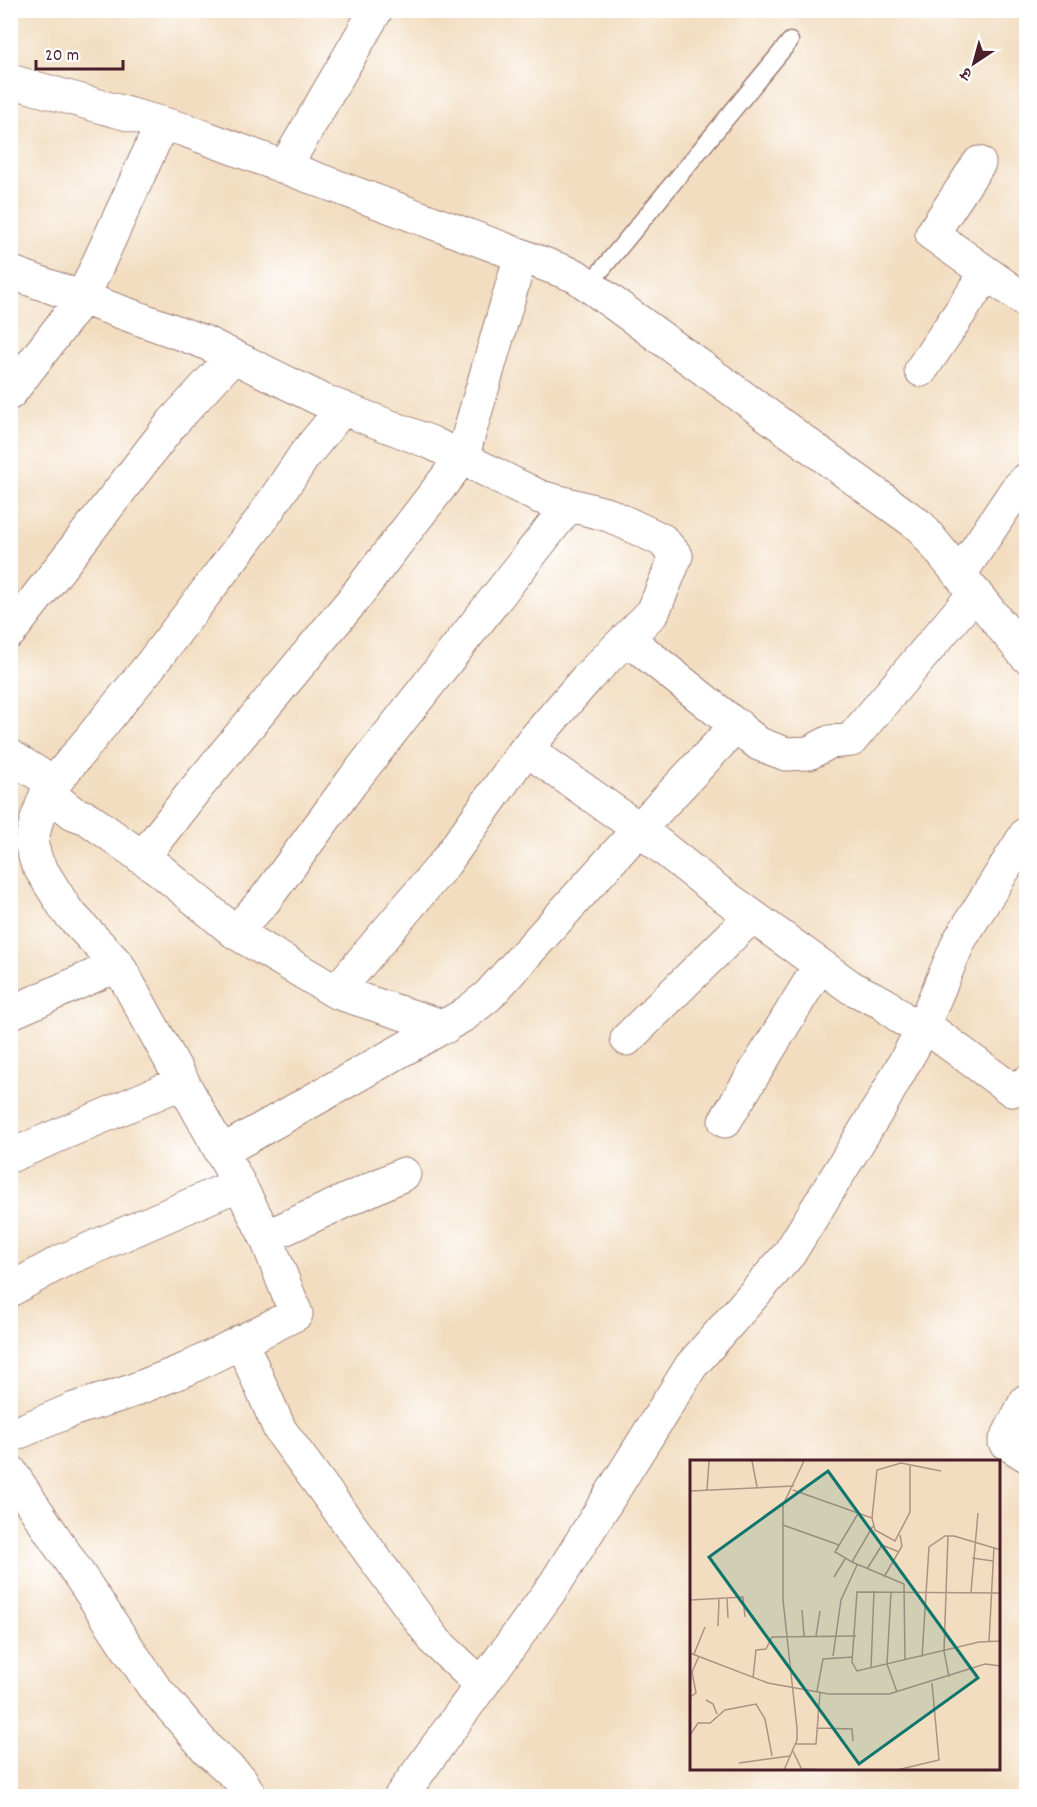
<svg xmlns="http://www.w3.org/2000/svg" width="1037" height="1807" font-family="Dekko,'Playpen Sans Deva',sans-serif">
  <rect width="100%" height="100%" fill="#fff"/>
  <filter id="ink" filterUnits="userSpaceOnUse"><feTurbulence type="fractalNoise" baseFrequency=".0167" numOctaves="2"/><feDisplacementMap in="SourceGraphic" scale="12" xChannelSelector="R" yChannelSelector="G"/><feConvolveMatrix kernelMatrix="1 2 1 2 8 2 1 2 1" color-interpolation-filters="sRGB"/></filter>
  <filter id="wash" filterUnits="userSpaceOnUse"><feTurbulence type="fractalNoise" baseFrequency=".008" numOctaves="4" result="noise"/><feDisplacementMap in="SourceGraphic" scale="24" xChannelSelector="R" yChannelSelector="G"/><feGaussianBlur stdDeviation="1.35" result="paint"/><feColorMatrix in="noise" values="0 0 0 0 0 0 0 0 0 0 0 0 0 0 0 0 0 1.4 0 .05"/><feComposite in="paint" operator="in"/></filter>
  <g filter="url(#wash)">
    <rect width="100%" height="100%" fill="#f2ddc0"/>
  </g>
  <g filter="url(#ink)">
    <g fill="none" stroke-linecap="round" stroke-linejoin="round">
      <g stroke="#9e7e76" stroke-width="19">
        <path id="lane" d="M 589,285 L 790,41"/>
      </g>
      <g stroke="#9e7e76" stroke-width="35">
        <path id="street" d="M 979,163 L 932,234 L 1026,301
          M 285,167 L 376,10
          M 10,272 L 204,342 L 326,402 L 432,443 L 540,497 L 609,515 L 662,540 L 676,556 L 653,612 L 587,678 L 526,749 L 445,863 L 336,992 L 235,932 L 160,870 L 87,818 L 73,813 L 47,792 L 48,780 L 10,756
          M 921,370 L 986,274
          M 10,393 L 82,299 L 162,124
          M 960,574 L 1016,490 L 1026,480
          M 10,632 L 173,422 L 233,357
          M 628,639 L 759,744 L 786,754 L 809,753 L 830,742 L 851,740 L 975,593
          M 526,749 L 639,829 L 716,890 L 852,988 L 883,1003 L 903,1019 L 924,1025 L 1012,1090 L 1026,1083
          M 142,858 L 194,791 L 352,601 L 462,458 L 521,255
          M 235,932 L 264,901 L 351,783 L 569,505
          M 336,992 L 445,1027
          M 10,1013 L 118,965
          M 627,1039 L 752,916
          M 725,1121 L 820,965
          M 221,1152 L 464,1015 L 488,996 L 639,829 L 737,725
          M 10,1156 L 183,1082
          M 239,1184 L 118,965 L 67,911 L 37,863 L 31,843 L 37,819 L 47,792 L 149,667 L 261,520 L 304,456 L 343,408
          M 266,1237 L 404,1174
          M 10,1290 L 60,1262 L 239,1184 L 266,1237 L 296,1314 L 187,1369 L 126,1393 L 74,1409 L 10,1436
          M 241,1341 L 280,1430 L 436,1642 L 482,1685
          M 1026,1401 L 1005,1442 L 1026,1455
          M 10,1471 L 153,1686 L 208,1750 L 241,1780 L 250,1796"/>
      </g>
      <g stroke="#9e7e76" stroke-width="35">
        <path id="secondary" d="M 10,81 L 185,130 L 576,276 L 920,526 L 1026,656
          M 401,1796 L 555,1584 L 691,1366 L 789,1254 L 882,1103 L 918,1038 L 959,941 L 1026,834"/>
      </g>
      <use href="#lane" stroke="#fff" stroke-width="16"/>
      <use href="#street" stroke="#fff" stroke-width="33"/>
      <use href="#secondary" stroke="#fff" stroke-width="33"/>
    </g>
  </g>
  <g transform="translate(690 1460)">
    <rect width="310" height="310" fill="#f2ddc0"/>
    <path fill="none" stroke="#af9184" stroke-width="1.5" d="M 62,1 L 67,27M 17,30 L 19,1M 103,30 L 182,58 L 185,70 L 205,81 L 220,52 L 220,6M 0,31 L 104,26M 169,52 L 145,92 L 162,102 L 183,66M 182,58 L 187,10 L 211,3 L 251,11M 93,65 L 149,85M 258,76 L 254,191 L 259,217M 282,98 L 303,101M 162,102 L 214,124 L 215,200M 177,109 L 192,85 L 209,92M 144,117 L 155,99M 194,117 L 212,86 L 210,75M 201,132 L 197,204 L 207,232M 281,132 L 288,53M 311,133 L 167,132 L 162,202 L 167,211 L 289,182 L 311,181M 37,138 L 38,158M 0,140 L 53,137 L 55,157M 112,150 L 114,176M 28,166 L 29,139M 126,176 L 130,151M 299,181 L 304,87M 0,193 L 78,223 L 139,234 L 199,234 L 295,204 L 311,206M 4,194 L 15,167M 143,196 L 151,140 L 167,105M 232,197 L 239,87 L 255,76 L 264,76 L 311,90M 181,208 L 184,131M 63,218 L 66,190 L 76,189 L 82,177 L 166,176M 127,231 L 133,199 L 163,197M 0,237 L 6,233 L 2,212 L 9,196M 16,240 L 23,244 L 27,254M 127,268 L 162,269 L 163,281M 0,275 L 8,263 L 20,263 L 35,250 L 66,244 L 75,259 L 82,296M 106,284 L 126,284 L 130,232M 103,291 L 112,310M 49,303 L 100,296M 113,309 L 137,310M 94,310 L 107,280 L 107,268 L 93,140 L 93,45 L 114,1M 207,310 L 249,300 L 242,223"/>
    <path fill="#0f766e" fill-opacity="0.15" stroke="#0f766e" stroke-width="3" d="M 138,11 L 288,218 L 169,304 L 19,97 Z"/>
    <rect width="310" height="310" fill="none" stroke="#4a1f2b" stroke-width="3"/>
  </g>
  <rect width="1037" height="1807" fill="none" stroke="#fff" stroke-width="36"/>
  <g transform="translate(974 63) rotate(216)" stroke="#ffffff" stroke-width="4.5" paint-order="stroke">
  <path d="M0-4.5L10 22L0 15L-10 22Z" fill="#4a1f2b"/>
  <text y="-9" font-size="16" font-weight="bold" text-anchor="middle" fill="#4a1f2b">उ</text>
  </g>
  <path d="M36 60v9h87v-9" fill="none" stroke="#4a1f2b" stroke-width="3"/>
  <text x="45" y="60" font-size="18" fill="#4a1f2b" stroke="#ffffff" stroke-width="4.5" paint-order="stroke">20 m</text>
</svg>
